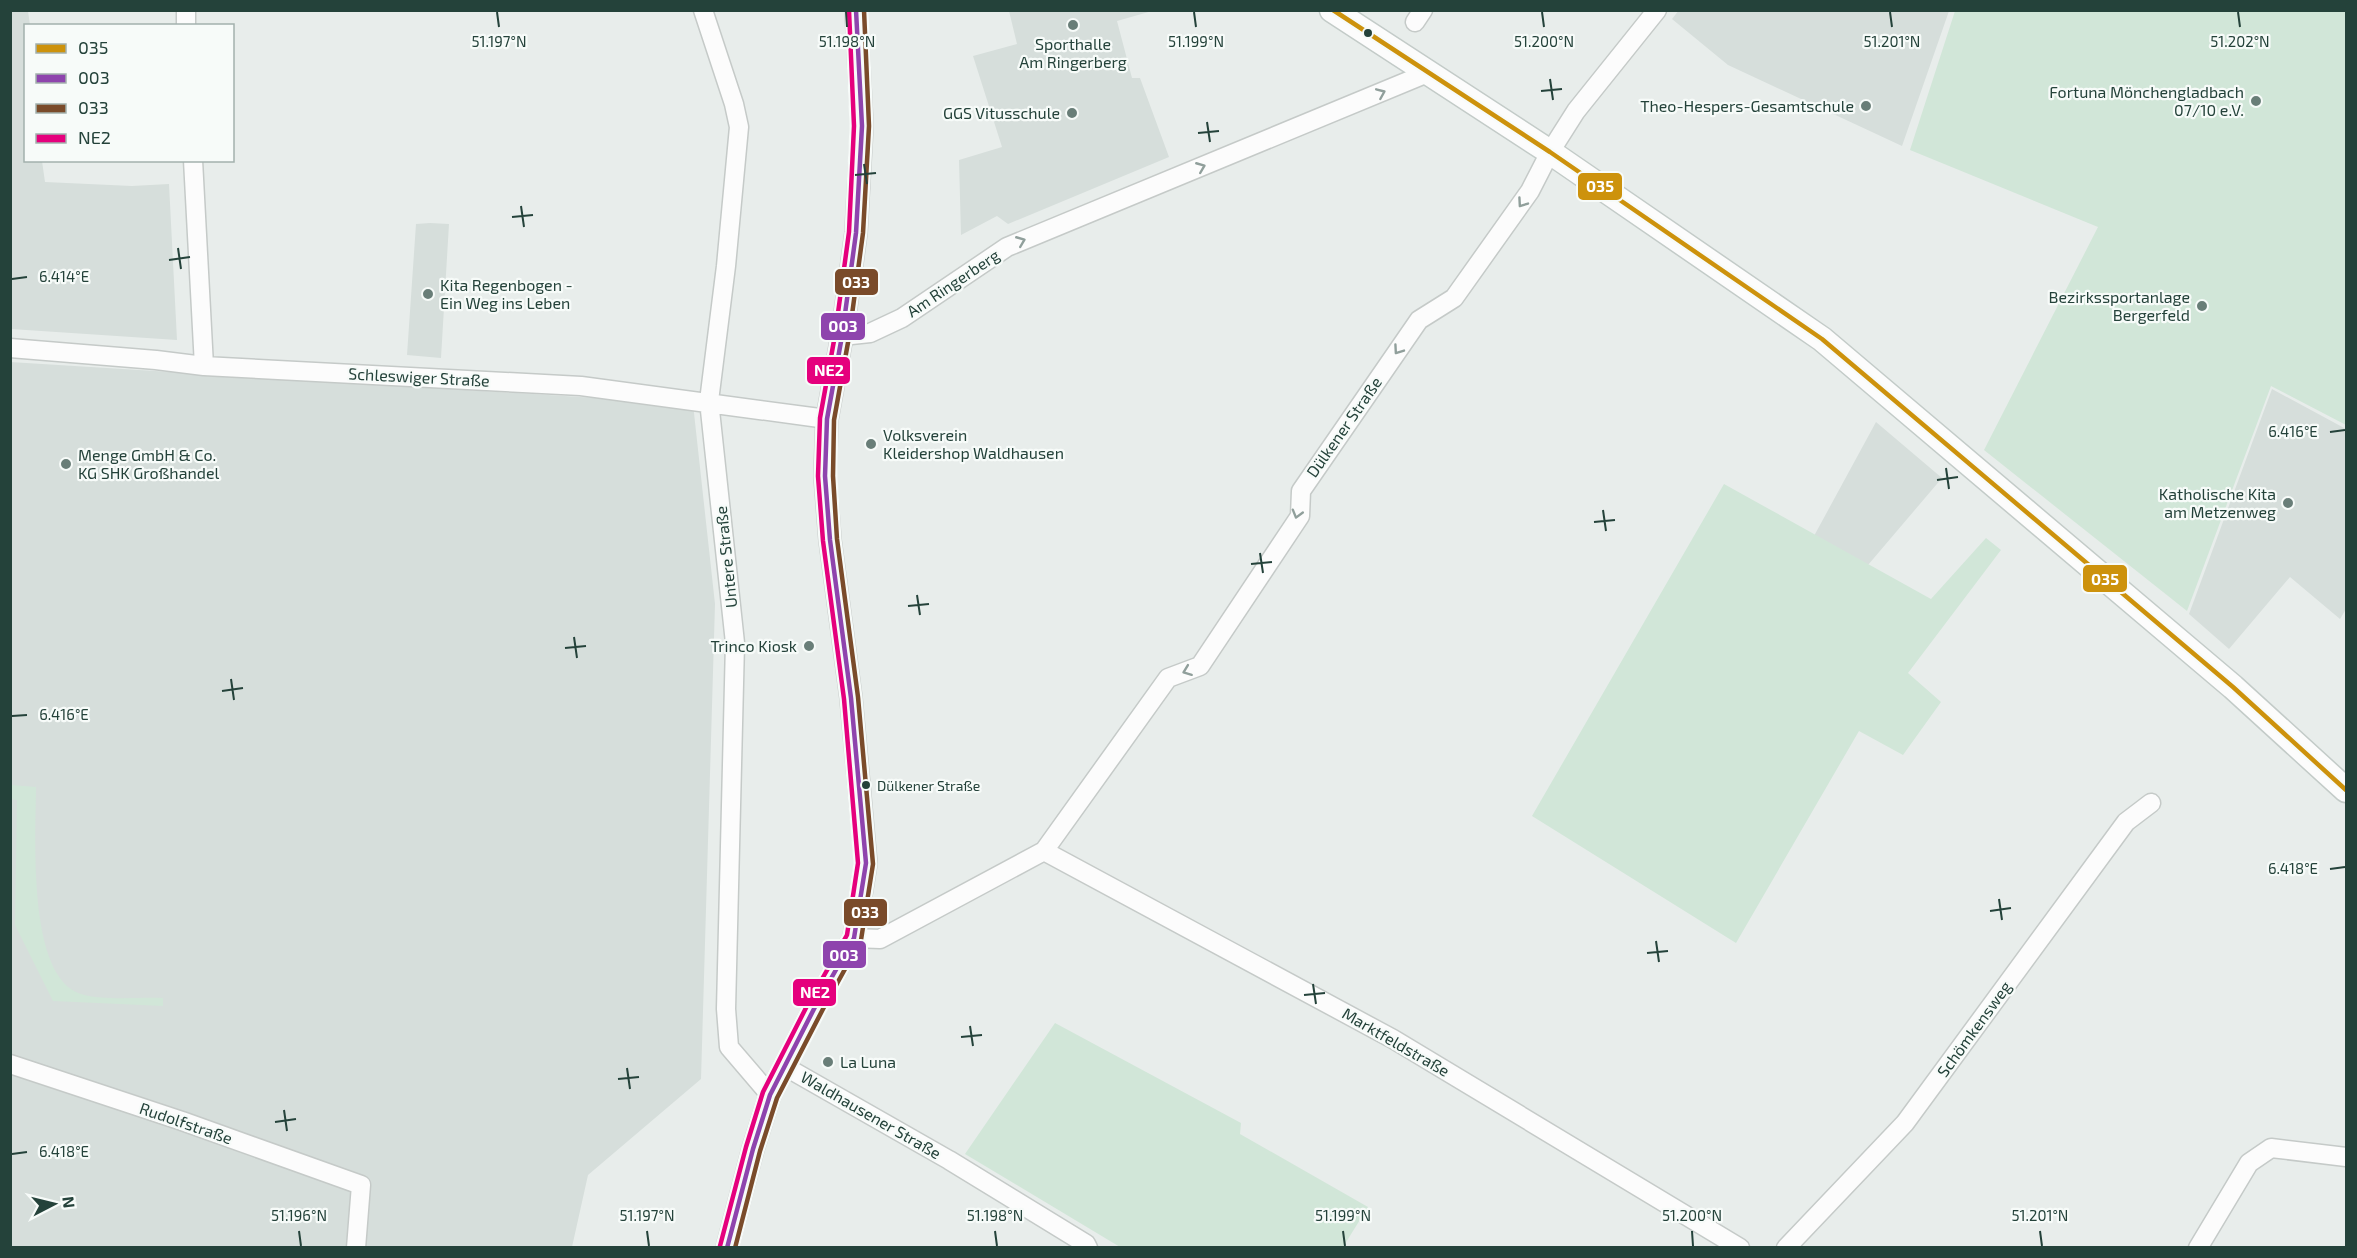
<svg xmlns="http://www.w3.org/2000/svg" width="2357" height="1258" font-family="'Exo 2',sans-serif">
  <rect width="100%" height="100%" fill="#e8edeb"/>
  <path fill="#d6dedb" d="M 1679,10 L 1949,10 L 1949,11 L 1902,146 L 1728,65 L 1672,19 Z
    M 10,11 L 28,11 L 30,25 L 26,26 L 26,160 L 42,161 L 45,182 L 132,186 L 169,184 L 177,340 L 11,329 Z
    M 1009,11 L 1152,11 L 1117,21 L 1132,78 L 1140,78 L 1169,157 L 1008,224 L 997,216 L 961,235 L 959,160 L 1002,147 L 973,56 L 1017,44 Z
    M 430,223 L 449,224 L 441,358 L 407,355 L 416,224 Z
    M 10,362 L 693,404 L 715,604 L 701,1079 L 588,1175 L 572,1247 L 11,1247 Z
    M 2272,389 L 2346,429 L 2346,609 L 2340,619 L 2290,577 L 2229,649 L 2189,614 Z
    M 1876,422 L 1942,478 L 1868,565 L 1814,536 Z"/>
  <path fill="#d1e6d8" d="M 1955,11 L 2346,11 L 2346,425 L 2271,386 L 2187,611 L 1984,450 L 2098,227 L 1910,150 Z
    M 1724,484 L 1931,599 L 1986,538 L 2001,550 L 1908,673 L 1941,702 L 1903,755 L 1859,731 L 1736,943 L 1532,816 Z
    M 11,785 L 36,787 C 36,832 26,977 81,994 C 105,1001 138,997 163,998 L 163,1006 L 53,1001 L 15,925 L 17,800 L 11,799 Z
    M 1055,1023 L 1241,1123 L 1240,1134 L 1368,1207 L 1343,1247 L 1120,1247 L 965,1154 Z"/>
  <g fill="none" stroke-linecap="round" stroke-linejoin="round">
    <g stroke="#c5cac8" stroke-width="21">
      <path id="minor" d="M 186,10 L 186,26
        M 703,10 L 734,104 L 739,127 L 726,266 L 709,401 L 735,643 L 726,1009 L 729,1047 L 770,1095
        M 1415,22 L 1423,10
        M 193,160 L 204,366
        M 842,336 L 870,333 L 902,318 L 1007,247 L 1430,72
        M 10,348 L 156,360 L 204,366 L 581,386 L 827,419
        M 1044,851 L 1393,1039 L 1740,1248
        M 854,938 L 880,939 L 1044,851 L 1168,678 L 1200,666 L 1300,516 L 1301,491 L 1419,320 L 1454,298 L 1530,191 L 1550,152 L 1576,111 L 1657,10
        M 10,1064 L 182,1121 L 361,1185 L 356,1248
        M 784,1066 L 949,1160 L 1086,1244 L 1088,1248
        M 1786,1248 L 1905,1123 L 2126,822 L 2151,803
        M 2198,1248 L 2249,1163 L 2271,1148 L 2346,1157"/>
    </g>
    <g stroke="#c5cac8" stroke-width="24">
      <path id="tertiary" d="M 727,1248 L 753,1149 L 770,1095 L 816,1005 L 854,938 L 866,863 L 851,698 L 830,540 L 825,476 L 827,419 L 842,336 L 856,233 L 862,126 L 856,10"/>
    </g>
    <g stroke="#c3cbc8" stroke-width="27">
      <path id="secondary" d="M 1332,10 L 1550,152 L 1822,339 L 2233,687 L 2346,790"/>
    </g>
    <use href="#minor" stroke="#fcfcfc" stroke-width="18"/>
    <use href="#tertiary" stroke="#fcfcfc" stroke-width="21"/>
    <use href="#secondary" stroke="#fcfcfc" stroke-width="24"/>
    <g stroke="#f7fbf9" stroke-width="9">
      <path id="bus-1" d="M 1333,10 L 1550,152 L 1822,339 L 2233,687 L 2346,790"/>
    </g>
    <g stroke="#f7fbf9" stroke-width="9">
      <path id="bus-2" d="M 727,1248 L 753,1149 L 770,1095 L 816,1005 L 854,938 L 866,863 L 851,698 L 830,540 L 825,476 L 827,419 L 842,336 L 856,233 L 862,126 L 856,10"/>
    </g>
    <g stroke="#f7fbf9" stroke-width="9">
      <path id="bus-3" d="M 735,1248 L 760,1151 L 777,1098 L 823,1009 L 861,940 L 873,864 L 858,697 L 837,539 L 833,476 L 834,420 L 849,337 L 863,233 L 869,126 L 864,10"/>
    </g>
    <g stroke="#f7fbf9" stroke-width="9">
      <path id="bus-4" d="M 720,1246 L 746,1147 L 763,1092 L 809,1002 L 847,935 L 858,863 L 844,699 L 823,541 L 818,476 L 820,418 L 835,335 L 849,232 L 854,126 L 849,10"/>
    </g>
    <use href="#bus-1" stroke="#cd920c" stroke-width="4.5"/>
    <use href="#bus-2" stroke="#8e44ad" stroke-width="4.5"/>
    <use href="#bus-3" stroke="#7a4b2a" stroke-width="4.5"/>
    <use href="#bus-4" stroke="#e5007d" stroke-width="4.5"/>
  </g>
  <defs><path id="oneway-chevron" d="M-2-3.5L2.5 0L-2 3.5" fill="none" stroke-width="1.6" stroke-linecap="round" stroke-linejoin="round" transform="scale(1.5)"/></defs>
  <g stroke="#909f9b">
    <use href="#oneway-chevron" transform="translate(1381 93) rotate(-23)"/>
    <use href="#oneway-chevron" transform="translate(1201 167) rotate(-22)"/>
    <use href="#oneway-chevron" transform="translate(1522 203) rotate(125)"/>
    <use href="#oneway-chevron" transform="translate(1021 241) rotate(-22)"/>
    <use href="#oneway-chevron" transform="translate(1398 350) rotate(125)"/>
    <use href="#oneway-chevron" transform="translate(1297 514) rotate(106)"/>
    <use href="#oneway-chevron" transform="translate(1187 671) rotate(159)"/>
  </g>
  <path fill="none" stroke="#24423a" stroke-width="2" d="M 497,12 L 499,27M 846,12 L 847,27M 1194,12 L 1196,27M 1542,12 L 1544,27M 1890,12 L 1892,27M 2238,12 L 2240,27M 1550,79 L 1553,100M 1541,91 L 1562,89M 1207,122 L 1210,142M 1198,133 L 1219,131M 864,164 L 867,184M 855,175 L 876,173M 521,206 L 524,227M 512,217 L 533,215M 178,248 L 181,269M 169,260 L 190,257M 12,279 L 27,277M 2330,432 L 2345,430M 1946,468 L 1949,489M 1937,480 L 1958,477M 1603,510 L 1606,531M 1594,522 L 1615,520M 1260,553 L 1263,573M 1251,564 L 1272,562M 917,595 L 920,615M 908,606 L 929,604M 574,637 L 577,658M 565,648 L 586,646M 231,679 L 234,700M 222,691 L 243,688M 12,716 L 27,715M 2330,869 L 2345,867M 1999,899 L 2002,920M 1990,911 L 2011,908M 1656,941 L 1659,962M 1647,953 L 1668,951M 1313,984 L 1316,1004M 1304,995 L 1325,993M 970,1026 L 973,1046M 961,1037 L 982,1035M 627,1068 L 630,1089M 618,1079 L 639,1077M 284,1110 L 287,1131M 275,1122 L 296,1119M 12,1154 L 27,1152M 299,1231 L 301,1246M 647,1231 L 649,1246M 995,1231 L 997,1246M 1343,1231 L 1345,1246M 1692,1231 L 1693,1246M 2040,1231 L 2042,1246"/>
  <g fill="#697e78" stroke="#f7fbf9" stroke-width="2">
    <circle cx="1073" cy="25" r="6"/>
    <circle cx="2256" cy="101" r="6"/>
    <circle cx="1866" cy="106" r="6"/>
    <circle cx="1072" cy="113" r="6"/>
    <circle cx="428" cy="294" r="6"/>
    <circle cx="2202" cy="306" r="6"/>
    <circle cx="871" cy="444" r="6"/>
    <circle cx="66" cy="464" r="6"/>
    <circle cx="2288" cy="503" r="6"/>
    <circle cx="809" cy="646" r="6"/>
    <circle cx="828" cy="1062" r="6"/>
  </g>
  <g fill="#24423a" stroke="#f7fbf9" stroke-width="2">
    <circle cx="1368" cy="33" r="5"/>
    <circle cx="866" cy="785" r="5"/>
  </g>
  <g text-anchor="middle" stroke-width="4.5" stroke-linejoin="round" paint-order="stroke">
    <g font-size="14" fill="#24423a" stroke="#f7fbf9" text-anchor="start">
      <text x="877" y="791">Dülkener Straße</text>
    </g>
    <g font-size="16" fill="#24423a" stroke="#f7fbf9" text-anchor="end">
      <text x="1073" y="50" text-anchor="middle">Sporthalle<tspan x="1073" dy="18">Am Ringerberg</tspan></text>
      <text x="2244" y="98">Fortuna Mönchengladbach<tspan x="2244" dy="18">07/10 e.V.</tspan></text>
      <text x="1854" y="112">Theo-Hespers-Gesamtschule</text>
      <text x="1060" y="119">GGS Vitusschule</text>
      <text x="440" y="291" text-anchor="start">Kita Regenbogen -<tspan x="440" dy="18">Ein Weg ins Leben</tspan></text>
      <text x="2190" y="303">Bezirkssportanlage<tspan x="2190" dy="18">Bergerfeld</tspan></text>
      <text x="883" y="441" text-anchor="start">Volksverein<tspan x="883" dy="18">Kleidershop Waldhausen</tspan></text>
      <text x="78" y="461" text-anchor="start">Menge GmbH &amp; Co.<tspan x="78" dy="18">KG SHK Großhandel</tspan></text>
      <text x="2276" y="500">Katholische Kita<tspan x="2276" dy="18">am Metzenweg</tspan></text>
      <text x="797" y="652">Trinco Kiosk</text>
      <text x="840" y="1068" text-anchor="start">La Luna</text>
    </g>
    <g font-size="16" fill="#24423a" stroke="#f7fbf9">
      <text transform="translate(953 283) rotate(-34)" y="6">Am Ringerberg</text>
      <text transform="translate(419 377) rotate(3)" y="6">Schleswiger Straße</text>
      <text transform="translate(1344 427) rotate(-55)" y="6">Dülkener Straße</text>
      <text transform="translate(726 557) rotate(-96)" y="6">Untere Straße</text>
      <text transform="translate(1974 1029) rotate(-54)" y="6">Schömkensweg</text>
      <text transform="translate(1396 1042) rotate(30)" y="6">Marktfeldstraße</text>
      <text transform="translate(871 1115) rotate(30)" y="6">Waldhausener Straße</text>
      <text transform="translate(186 1123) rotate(19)" y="6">Rudolfstraße</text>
    </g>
  </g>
  <g font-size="15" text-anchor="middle" fill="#24423a" stroke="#f7fbf9" stroke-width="4.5" stroke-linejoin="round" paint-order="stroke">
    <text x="499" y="47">51.197°N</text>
    <text x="847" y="47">51.198°N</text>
    <text x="1196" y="47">51.199°N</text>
    <text x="1544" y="47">51.200°N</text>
    <text x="1892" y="47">51.201°N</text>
    <text x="2240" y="47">51.202°N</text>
    <text x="64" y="282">6.414°E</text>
    <text x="2293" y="437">6.416°E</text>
    <text x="64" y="720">6.416°E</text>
    <text x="2293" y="874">6.418°E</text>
    <text x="64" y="1157">6.418°E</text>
    <text x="299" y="1221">51.196°N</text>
    <text x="647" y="1221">51.197°N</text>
    <text x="995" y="1221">51.198°N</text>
    <text x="1343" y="1221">51.199°N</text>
    <text x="1692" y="1221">51.200°N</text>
    <text x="2040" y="1221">51.201°N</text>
  </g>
  <g stroke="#f7fbf9" stroke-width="2">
    <rect x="1577" y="172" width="46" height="29" rx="6" fill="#cd920c"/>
    <rect x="834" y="268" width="45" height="28" rx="6" fill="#7a4b2a"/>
    <rect x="820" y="312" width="46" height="29" rx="6" fill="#8e44ad"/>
    <rect x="806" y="356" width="45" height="29" rx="6" fill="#e5007d"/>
    <rect x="2082" y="564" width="46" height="29" rx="6" fill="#cd920c"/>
    <rect x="843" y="898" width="45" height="29" rx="6" fill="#7a4b2a"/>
    <rect x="822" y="940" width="45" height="29" rx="6" fill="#8e44ad"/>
    <rect x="792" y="978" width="45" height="29" rx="6" fill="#e5007d"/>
  </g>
  <g font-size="16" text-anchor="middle" font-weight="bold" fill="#fff">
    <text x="1600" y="192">035</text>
    <text x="856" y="288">033</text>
    <text x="843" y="332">003</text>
    <text x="829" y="376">NE2</text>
    <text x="2105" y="585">035</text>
    <text x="865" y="918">033</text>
    <text x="844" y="961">003</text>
    <text x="815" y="998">NE2</text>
  </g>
  <rect width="2357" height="1258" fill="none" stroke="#24423a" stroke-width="24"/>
  <rect x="24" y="24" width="210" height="138" fill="#f7fbf9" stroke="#a3b1ad" stroke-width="1.5"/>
  <rect x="36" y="44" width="30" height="9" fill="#cd920c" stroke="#a3b1ad" stroke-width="1.5"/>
  <text x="78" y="54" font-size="18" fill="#24423a">035</text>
  <rect x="36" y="74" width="30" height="9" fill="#8e44ad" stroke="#a3b1ad" stroke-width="1.5"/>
  <text x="78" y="84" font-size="18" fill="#24423a">003</text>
  <rect x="36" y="104" width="30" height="9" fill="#7a4b2a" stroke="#a3b1ad" stroke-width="1.5"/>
  <text x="78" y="114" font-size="18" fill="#24423a">033</text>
  <rect x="36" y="134" width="30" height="9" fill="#e5007d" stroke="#a3b1ad" stroke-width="1.5"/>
  <text x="78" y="144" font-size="18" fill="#24423a">NE2</text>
  <g transform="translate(54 1204) rotate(83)" stroke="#f7fbf9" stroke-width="4.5" paint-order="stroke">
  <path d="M0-4.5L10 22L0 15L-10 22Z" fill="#24423a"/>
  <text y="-9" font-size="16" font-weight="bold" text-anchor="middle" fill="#24423a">N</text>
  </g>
</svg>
